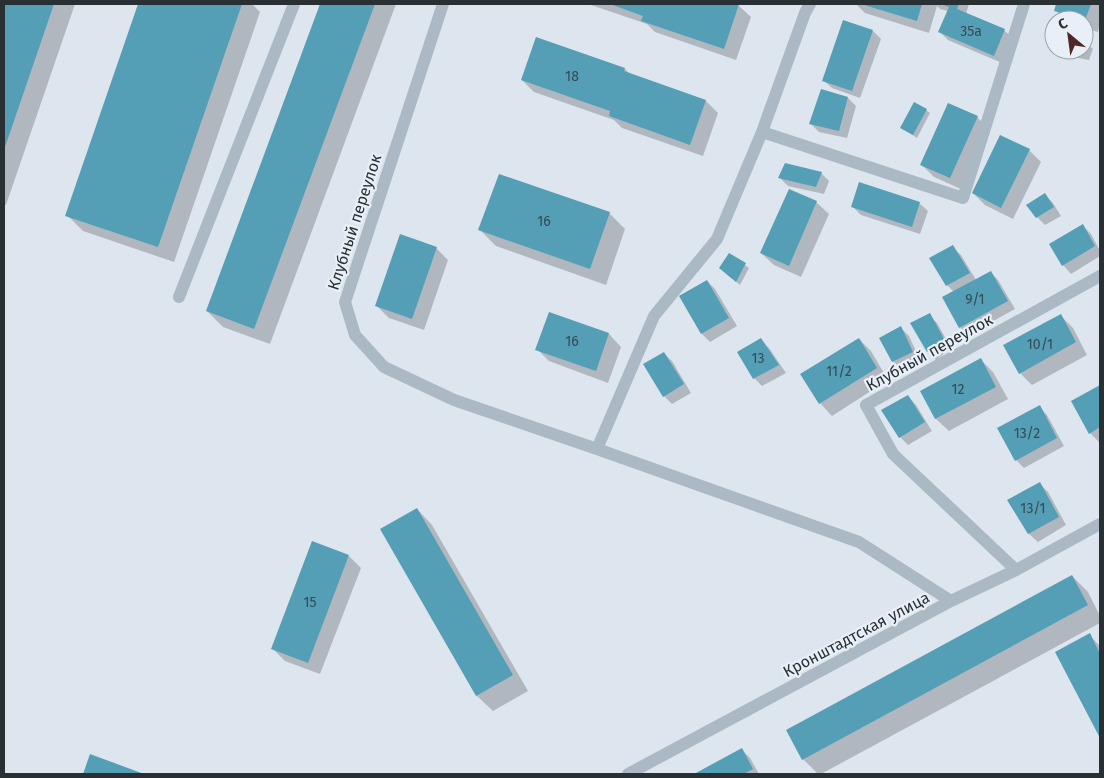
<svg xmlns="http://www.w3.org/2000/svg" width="1104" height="778" font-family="'Fira Sans',sans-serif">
  <rect width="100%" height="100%" fill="#dde5ef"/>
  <path fill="#0003" d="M 4,4 L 75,4 L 6,205 L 4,204 Z
    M 139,4 L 252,4 L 260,12 L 174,262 L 83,231 L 67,215 Z
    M 321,4 L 396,4 L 270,344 L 223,327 L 207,311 Z
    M 588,4 L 735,4 L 738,5 L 751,17 L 736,60 L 655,32 L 647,24 Z
    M 856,4 L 969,4 L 966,14 L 1004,30 L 1012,38 L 1002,63 L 948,40 L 940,32 L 948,11 L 940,9 L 937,6 L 929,33 L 865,13 Z
    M 1058,4 L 1100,4 L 1100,23 L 1098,32 L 1084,28 L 1084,20 L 1065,20 L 1056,10 Z
    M 1054,29 L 1054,50 L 1084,50 L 1084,41 L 1093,49 L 1089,60 L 1057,54 L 1049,46 Z
    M 873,31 L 881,39 L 860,98 L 832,88 L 823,80 Z
    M 536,38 L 625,69 L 631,75 L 706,101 L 718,113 L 703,156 L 622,128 L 614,120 L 534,92 L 522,80 Z
    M 848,98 L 856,106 L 847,138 L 819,132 L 811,124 Z
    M 926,110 L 930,113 L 917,138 L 902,128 Z
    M 977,117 L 989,130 L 963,190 L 934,177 L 922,165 Z
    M 1029,150 L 1041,162 L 1013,219 L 985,205 L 973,193 Z
    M 821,173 L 829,181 L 824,194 L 788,186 L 780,178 Z
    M 1045,195 L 1053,203 L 1061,216 L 1045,225 L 1037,217 Z
    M 816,202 L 829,214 L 801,277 L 774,265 L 761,253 Z
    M 919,203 L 928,211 L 920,234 L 861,215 L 853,207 Z
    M 609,213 L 625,229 L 606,285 L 496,246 L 480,230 Z
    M 1083,226 L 1091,234 L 1100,251 L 1100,256 L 1071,274 L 1063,265 Z
    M 952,247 L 961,255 L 976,280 L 990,272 L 998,280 L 1015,309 L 968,335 L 960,327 L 954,292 L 947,285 Z
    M 436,248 L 448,260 L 424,330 L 389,318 L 377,306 Z
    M 729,254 L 749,268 L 740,285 L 724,272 Z
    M 707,281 L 715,289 L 737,326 L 710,342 L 702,334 Z
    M 549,313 L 609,334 L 621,347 L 608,383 L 549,361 L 537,349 Z
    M 929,315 L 937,323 L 951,348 L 936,360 L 928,352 L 912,323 Z
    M 1060,315 L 1073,328 L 1087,355 L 1032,385 L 1020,373 Z
    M 901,328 L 909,336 L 920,360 L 901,369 L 893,361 Z
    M 859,339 L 871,351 L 888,380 L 832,416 L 820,403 Z
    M 761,340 L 769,348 L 786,373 L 762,386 L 754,378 Z
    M 663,353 L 672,361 L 691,393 L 672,404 L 664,396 Z
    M 981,360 L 993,372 L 1008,399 L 949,431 L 936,419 L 922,392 Z
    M 1100,386 L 1100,443 L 1090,433 L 1072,401 Z
    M 908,396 L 916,405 L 932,431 L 908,445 L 900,437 Z
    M 1039,407 L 1047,415 L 1064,446 L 1024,468 L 1016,460 Z
    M 1040,484 L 1048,492 L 1066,525 L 1038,542 L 1029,534 L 1009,501 Z
    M 417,509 L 432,525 L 528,691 L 493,711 L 477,696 L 382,529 Z
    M 349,556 L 361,568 L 320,674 L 285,661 L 273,649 Z
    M 1072,576 L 1088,592 L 1100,616 L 1100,623 L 821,774 L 818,774 L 803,759 L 788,731 Z
    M 1089,635 L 1100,646 L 1100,735 L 1057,652 Z
    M 742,750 L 750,758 L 759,774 L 697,774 Z
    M 91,756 L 141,774 L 84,774 Z"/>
  <path fill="#549eb6" d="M 4,4 L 54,4 L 4,150 Z
    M 138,4 L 242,4 L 158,247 L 65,216 Z
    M 320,4 L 375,4 L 254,329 L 206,311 Z
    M 610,4 L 739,4 L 724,49 L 641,21 L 643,16 Z
    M 861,4 L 922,4 L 917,21 Z
    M 941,4 L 959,4 L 957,9 L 1005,29 L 994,56 L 938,32 L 949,7 Z
    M 1056,4 L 1091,4 L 1085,20 L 1054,11 Z
    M 843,20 L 873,30 L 852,91 L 822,81 Z
    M 1051,26 L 1054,27 L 1054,48 L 1048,47 Z
    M 536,37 L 625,68 L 624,71 L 706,100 L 690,145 L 609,116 L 610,111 L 521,80 Z
    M 821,89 L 848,97 L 839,131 L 809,124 Z
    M 914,102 L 927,109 L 913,135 L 900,128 Z
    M 948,103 L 978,116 L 950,178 L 920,165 Z
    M 1000,135 L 1030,149 L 1001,208 L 972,193 Z
    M 785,163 L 822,172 L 816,187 L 778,178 Z
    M 499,174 L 610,212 L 590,269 L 478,230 Z
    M 859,182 L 920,202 L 912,227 L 851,207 Z
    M 789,189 L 817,201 L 789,266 L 760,253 Z
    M 1045,193 L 1054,207 L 1036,218 L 1026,205 Z
    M 1083,224 L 1095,246 L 1062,266 L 1049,244 Z
    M 400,234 L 437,247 L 412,319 L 375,306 Z
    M 953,245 L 970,273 L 946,286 L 929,258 Z
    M 729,253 L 746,263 L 736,282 L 719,268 Z
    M 991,271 L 1008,301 L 959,328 L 942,297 Z
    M 707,280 L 729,318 L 701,334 L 679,296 Z
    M 549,312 L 609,333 L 596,371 L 535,350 Z
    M 930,313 L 944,339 L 927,352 L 910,323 Z
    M 1061,314 L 1076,342 L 1019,374 L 1003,345 Z
    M 901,326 L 913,352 L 892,362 L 879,338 Z
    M 761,338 L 779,365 L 753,379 L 737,352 Z
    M 859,338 L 877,368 L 819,404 L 800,374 Z
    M 664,352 L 684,384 L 663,397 L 643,364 Z
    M 981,358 L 996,387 L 935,419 L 920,391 Z
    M 1100,385 L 1100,427 L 1089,434 L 1071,401 Z
    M 908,395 L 925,422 L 899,438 L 881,410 Z
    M 1040,405 L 1057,438 L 1015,461 L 997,428 Z
    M 1040,482 L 1059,517 L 1028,534 L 1007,500 Z
    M 417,508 L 513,675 L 476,696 L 380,529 Z
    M 312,541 L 349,555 L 308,663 L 271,649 Z
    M 1072,575 L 1088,605 L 802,760 L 786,730 Z
    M 1090,633 L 1100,654 L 1100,738 L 1055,652 Z
    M 742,748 L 753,769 L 744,774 L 694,774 Z
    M 90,754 L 144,774 L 83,774 Z"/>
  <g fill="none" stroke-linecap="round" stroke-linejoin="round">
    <path stroke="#abb9c5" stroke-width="12" d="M 443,4 L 345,302 L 355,335 L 384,367 L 454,400 L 597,449 L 859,542 L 951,601
      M 762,132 L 963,198 L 1024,4
      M 179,297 L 294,4
      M 597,449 L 654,316 L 717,239 L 762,132 L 805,13 L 810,4
      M 1016,570 L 893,454 L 866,405 L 1100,276
      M 628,774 L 951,601 L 1016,570 L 1100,524"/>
  </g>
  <g text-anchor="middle" stroke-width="4.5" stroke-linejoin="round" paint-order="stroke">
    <g font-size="14" fill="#344c54">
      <text x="971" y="36">35а</text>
      <text x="572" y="81">18</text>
      <text x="544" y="226">16</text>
      <text x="975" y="304">9/1</text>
      <text x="572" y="346">16</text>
      <text x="1040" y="349">10/1</text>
      <text x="758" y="363">13</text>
      <text x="839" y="376">11/2</text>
      <text x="958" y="394">12</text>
      <text x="1027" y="438">13/2</text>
      <text x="1033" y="513">13/1</text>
      <text x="310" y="607">15</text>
    </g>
    <g font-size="16" fill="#293034" stroke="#e9eff7">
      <text transform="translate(354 222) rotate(-72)" y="6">Клубный переулок</text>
      <text transform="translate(929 352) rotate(-29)" y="6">Клубный переулок</text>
      <text transform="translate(856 634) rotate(-28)" y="6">Кронштадтская улица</text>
    </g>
  </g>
  <rect width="1104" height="778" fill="none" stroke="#293034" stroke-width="10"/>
  <g transform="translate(1069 35) rotate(331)"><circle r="24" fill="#e9eff7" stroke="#9ca3a9"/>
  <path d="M0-4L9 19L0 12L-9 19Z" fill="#502724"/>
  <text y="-8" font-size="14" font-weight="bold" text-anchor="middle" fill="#293034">С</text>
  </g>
</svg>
